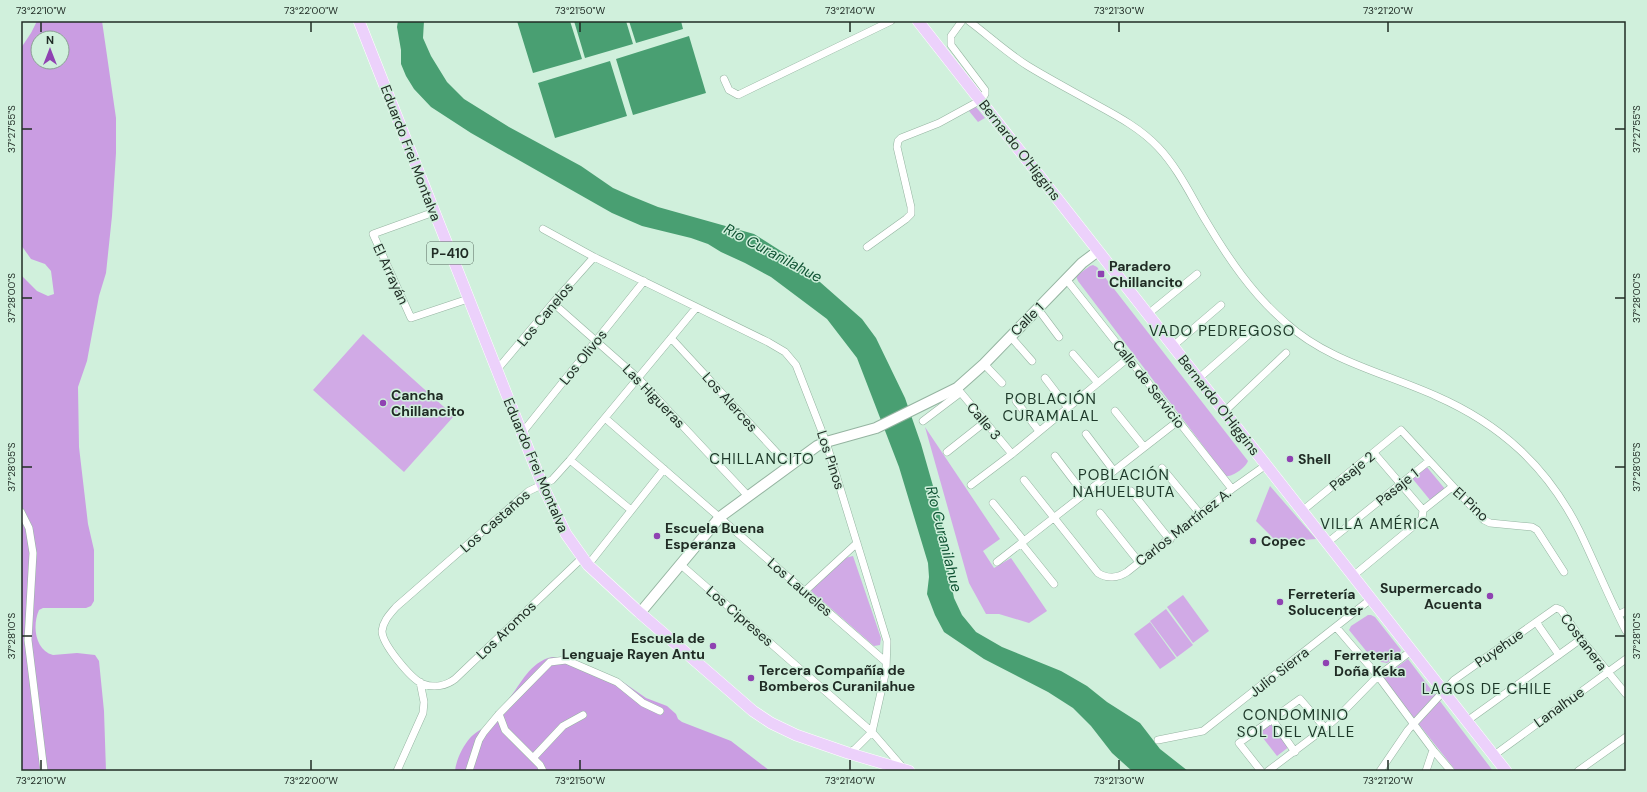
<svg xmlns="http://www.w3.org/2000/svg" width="1647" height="792" font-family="'DM Sans',sans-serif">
  <rect width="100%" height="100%" fill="#d0f0dc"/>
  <path fill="#d1aae6" d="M 976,107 L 985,118 L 978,122 L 969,111 Z
    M 1093,265 L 1097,267 L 1248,461 C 1246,467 1233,477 1226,476 L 1078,281 L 1076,276 L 1090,266 Z
    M 363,334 L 454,416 L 404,472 L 313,390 Z
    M 925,427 L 1000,539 L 983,551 L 994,568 L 1011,558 L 1047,611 L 1029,623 L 999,614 L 986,614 L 969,583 Z
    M 1426,466 L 1445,489 L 1430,500 L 1412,478 Z
    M 1270,486 L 1316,539 L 1277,542 L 1256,521 Z
    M 853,556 L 881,638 L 880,645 L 874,646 L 811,591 L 815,587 L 814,585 L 845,558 Z
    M 1183,595 L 1209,631 L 1193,643 L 1167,607 Z
    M 1166,609 L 1193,645 L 1177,657 L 1150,621 Z
    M 1368,615 L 1371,615 L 1375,617 L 1401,650 L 1399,655 L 1387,663 L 1381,662 L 1372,650 L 1367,652 L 1349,630 L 1351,626 Z
    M 1150,622 L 1176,658 L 1160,669 L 1134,634 Z
    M 1408,659 L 1493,771 L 1456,771 L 1382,678 Z
    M 1273,723 L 1290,746 L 1277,756 L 1259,733 Z"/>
  <path fill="#ca9de2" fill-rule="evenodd" d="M 37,21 L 102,21 L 116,118 L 116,153 L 112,216 L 106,273 L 99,296 L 87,361 L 78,387 L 79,447 L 88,524 L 94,550 L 94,601 L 91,606 L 86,608 L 43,608 L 39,610 C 32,626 35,650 53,655 L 77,653 L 95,655 L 99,661 L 104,711 L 106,771 L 21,771 L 21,275 L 37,291 L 48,296 L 54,294 L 51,271 L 45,264 L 31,259 L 21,245 L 21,48 L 31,33 ZM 38,38 L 62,38 L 62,62 L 38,62 Z
    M 552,657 L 568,658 L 623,682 L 646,698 L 667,706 L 676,714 L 678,719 L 682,722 L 731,741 L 770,771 L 455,771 C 456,760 463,746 470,738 C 475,732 482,730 487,724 C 494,717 501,709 507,701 C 521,685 529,662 552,657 Z"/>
  <path fill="#499f72" d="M 398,21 L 424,21 L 423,38 L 431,56 L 447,82 L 464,99 L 509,127 L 581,166 L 613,188 L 631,196 L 658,207 L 754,234 L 795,260 L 862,319 L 876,338 L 905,398 L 921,444 L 937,500 L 946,548 L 949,573 L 954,598 L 962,615 L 976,632 L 1002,647 L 1061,671 L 1087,686 L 1107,702 L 1140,723 L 1160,749 L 1188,771 L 1132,771 L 1112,753 L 1091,726 L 1073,708 L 1048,692 L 984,659 L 944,632 L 935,615 L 927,594 L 929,577 L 928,563 L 899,467 L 857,358 L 827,319 L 771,277 L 745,263 L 721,252 L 708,244 L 691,238 L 642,226 L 612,213 L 471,133 L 431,107 L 414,89 L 406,76 L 401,64 L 401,50 L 397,27 Z
    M 517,21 L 570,21 L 582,59 L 533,73 Z
    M 574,21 L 626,21 L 633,44 L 585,58 Z
    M 629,21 L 681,21 L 683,29 L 636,43 Z
    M 689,36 L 706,93 L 633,115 L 616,59 Z
    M 610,61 L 627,116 L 555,138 L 538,83 Z"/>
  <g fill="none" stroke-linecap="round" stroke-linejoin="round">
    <g stroke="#95b4a1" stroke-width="8">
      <path id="street" d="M 969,21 C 989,36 1007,53 1028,66 C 1051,80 1074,92 1097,105 C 1119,117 1141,129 1158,147 C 1178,168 1191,196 1206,221 C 1228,258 1253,295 1286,323 C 1328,361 1385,373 1436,396 C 1500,424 1547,466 1579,530 C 1595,563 1609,598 1626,631
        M 724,79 L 729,90 L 738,95 L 891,21
        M 434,212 L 373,234 L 411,318 L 468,299
        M 543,229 L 594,257 L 768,342 L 785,352 L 796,365 L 826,442 L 887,641 L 886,670 L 872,732
        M 867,247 L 906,219 L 911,214 L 911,207 L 897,147 L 898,141 L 901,138 L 939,123 L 981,100 L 985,94 L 985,90 L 951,45 L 951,36 L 962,21
        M 1066,279 L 1232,489
        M 553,303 L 638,378 L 748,496
        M 1038,309 L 1059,337
        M 1148,314 L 1197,274
        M 1010,336 L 1032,361
        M 671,338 L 789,466
        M 1173,346 L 1221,305
        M 1073,354 L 1098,383
        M 984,364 L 1002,383
        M 496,371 L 553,303 L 594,257
        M 1045,378 L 1068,408
        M 1198,379 L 1255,329
        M 957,388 L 1012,454
        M 1016,401 L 1039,431
        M 1115,411 L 1144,447
        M 1224,412 L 1286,353
        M 605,418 L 886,662
        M 923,421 L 960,393
        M 522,433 L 644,281
        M 1086,434 L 1114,471
        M 947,452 L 985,422
        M 1374,453 L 1423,510
        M 1055,456 L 1084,494
        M 570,460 L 631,510
        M 1162,468 L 1201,515
        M 1024,480 L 1098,573 C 1107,579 1118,578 1127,572 L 1232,489 L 1266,465
        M 971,485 L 1012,454 L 1128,358
        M 1131,491 L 1170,540
        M 993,503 L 1024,541
        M 1302,511 L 1401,430 L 1484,520 L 1490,523 L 1532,527 L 1537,530 L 1564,572
        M 21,512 L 29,528 L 33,553 L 28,640 L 44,771
        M 1100,513 L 1139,562
        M 1021,543 L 1054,584
        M 1327,543 L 1429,461
        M 582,558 L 455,679 C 446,686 434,688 423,684 C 411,679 382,644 382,631 C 383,621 390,614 396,607 L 529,491 L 552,480 L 570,460 L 696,308
        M 997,562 L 1178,421
        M 680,564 L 872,732 L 904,769
        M 588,565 L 664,469
        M 1353,576 L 1422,519 L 1423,510 L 1452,487
        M 805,591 L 857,543
        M 1618,615 L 1626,611
        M 1536,622 L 1559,655
        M 1336,627 L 1378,676 L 1433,750 L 1451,771
        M 499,714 L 505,730 L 540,765 L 543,771
        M 1272,719 L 1295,752
        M 1467,721 L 1581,639
        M 1158,740 L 1203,731 L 1371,599
        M 848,753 L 855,749 L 872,732
        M 1493,756 L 1626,659
        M 533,758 L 563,726 L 583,715
        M 397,771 L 423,713 L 424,702 L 420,682
        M 469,771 L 479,740 L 484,732 L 499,714 L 550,662 L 566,660 L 617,682 L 643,703 L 660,711
        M 1261,771 L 1239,743 L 1300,699 L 1325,728
        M 1268,771 L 1325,728 L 1339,716 L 1378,676 L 1411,651
        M 1380,771 L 1408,730 L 1454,680 L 1556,608 L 1561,610 L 1581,639 L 1626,694
        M 1426,771 L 1433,750
        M 1578,771 L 1626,737"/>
    </g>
    <g stroke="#95b4a1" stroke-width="12">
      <path id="secondary" d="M 640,613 L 720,517 L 817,446 L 826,442 L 876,428 L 957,388 L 984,364 L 1082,263 L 1098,251"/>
    </g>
    <g stroke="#fff" stroke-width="12">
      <path id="primary" d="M 359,21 L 542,484 L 566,534 L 588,565 L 640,613 L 753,711 L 771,723 L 796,735 L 848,753 L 909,771
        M 918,21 L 1506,771"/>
    </g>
    <use href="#street" stroke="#fff" stroke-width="7"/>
    <use href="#secondary" stroke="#fff" stroke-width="10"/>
    <use href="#primary" stroke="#ecd1fb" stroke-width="11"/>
  </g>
  <path fill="none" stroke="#202c25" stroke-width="1.5" d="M 41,22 L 41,32M 311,22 L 311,32M 580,22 L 580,32M 850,22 L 850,32M 1119,22 L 1119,32M 1388,22 L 1388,32M 22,129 L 32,129M 1615,129 L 1625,129M 22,298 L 32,298M 1615,298 L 1625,298M 22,467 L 32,467M 1615,467 L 1625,467M 22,636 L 32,636M 1615,636 L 1625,636M 41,760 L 41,770M 311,760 L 311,770M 580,760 L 580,770M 850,760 L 850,770M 1119,760 L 1119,770M 1388,760 L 1388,770"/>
  <g fill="#8f42b2" stroke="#d0f0dc" stroke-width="1.5">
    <rect x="1097" y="270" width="8" height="8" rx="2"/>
    <circle cx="383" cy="403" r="4"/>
    <circle cx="1290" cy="459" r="4"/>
    <circle cx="657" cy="536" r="4"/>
    <circle cx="1253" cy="541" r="4"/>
    <circle cx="1490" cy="596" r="4"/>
    <circle cx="1280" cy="602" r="4"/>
    <circle cx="713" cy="646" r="4"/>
    <circle cx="1326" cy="663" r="4"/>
    <circle cx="751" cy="678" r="4"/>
  </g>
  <g text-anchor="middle" stroke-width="3" stroke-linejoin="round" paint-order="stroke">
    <rect fill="#d0f0dc" stroke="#55675c" stroke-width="1" x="427" y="242" width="46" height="22" rx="3"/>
    <g font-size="13" font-weight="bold" fill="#202c25">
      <text x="450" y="258">P-410</text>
    </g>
    <g font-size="14" fill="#202c25" stroke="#d0f0dc">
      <text transform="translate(1020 150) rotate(52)" y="5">Bernardo O'Higgins</text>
      <text transform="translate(411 153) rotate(69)" y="5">Eduardo Frei Montalva</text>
      <text transform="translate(391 274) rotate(65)" y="5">El Arrayán</text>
      <text transform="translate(545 314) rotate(-50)" y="5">Los Canelos</text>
      <text transform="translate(1027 319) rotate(-45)" y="5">Calle 1</text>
      <text transform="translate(583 357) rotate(-51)" y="5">Los Olivos</text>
      <text transform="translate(1149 384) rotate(52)" y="5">Calle de Servicio</text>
      <text transform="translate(654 396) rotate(46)" y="5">Las Higueras</text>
      <text transform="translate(730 402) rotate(48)" y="5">Los Alerces</text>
      <text transform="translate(1219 405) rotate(52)" y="5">Bernardo O'Higgins</text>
      <text transform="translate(984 421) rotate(50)" y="5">Calle 3</text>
      <text transform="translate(831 460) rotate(72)" y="5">Los Pinos</text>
      <text transform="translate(536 465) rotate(67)" y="5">Eduardo Frei Montalva</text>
      <text transform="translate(1352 471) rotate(-39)" y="5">Pasaje 2</text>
      <text transform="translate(1397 487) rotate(-39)" y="5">Pasaje 1</text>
      <text transform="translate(1471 504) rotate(43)" y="5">El Pino</text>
      <text transform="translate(495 521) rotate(-41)" y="5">Los Castaños</text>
      <text transform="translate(1183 527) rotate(-38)" y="5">Carlos Martínez A.</text>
      <text transform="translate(800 587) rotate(41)" y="5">Los Laureles</text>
      <text transform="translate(740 616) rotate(41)" y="5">Los Cipreses</text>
      <text transform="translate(506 630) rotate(-44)" y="5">Los Aromos</text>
      <text transform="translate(1584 642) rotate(53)" y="5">Costanera</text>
      <text transform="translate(1499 648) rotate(-35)" y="5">Puyehue</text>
      <text transform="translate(1279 672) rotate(-38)" y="5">Julio Sierra</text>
      <text transform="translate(1559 707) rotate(-36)" y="5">Lanalhue</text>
    </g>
    <g font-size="14" font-weight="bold" fill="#202c25" stroke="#d0f0dc" text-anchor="start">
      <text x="1109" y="271">Paradero<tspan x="1109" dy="16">Chillancito</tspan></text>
      <text x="391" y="400">Cancha<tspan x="391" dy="16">Chillancito</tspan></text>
      <text x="1298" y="464">Shell</text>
      <text x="665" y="533">Escuela Buena<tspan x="665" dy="16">Esperanza</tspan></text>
      <text x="1261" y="546">Copec</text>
      <text x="1482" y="593" text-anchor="end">Supermercado<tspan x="1482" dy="16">Acuenta</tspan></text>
      <text x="1288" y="599">Ferretería<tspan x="1288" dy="16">Solucenter</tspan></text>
      <text x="705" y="643" text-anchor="end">Escuela de<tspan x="705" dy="16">Lenguaje Rayen Antu</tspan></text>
      <text x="1334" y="660">Ferreteria<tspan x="1334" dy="16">Doña Keka</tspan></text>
      <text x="759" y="675">Tercera Compañía de<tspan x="759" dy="16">Bomberos Curanilahue</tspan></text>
    </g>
    <g font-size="15" font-style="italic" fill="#105334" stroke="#d0f0dc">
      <text transform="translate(773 253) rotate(28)" y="5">Río Curanilahue</text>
      <text transform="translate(944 539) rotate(76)" y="5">Río Curanilahue</text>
    </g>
    <g font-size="15" letter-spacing="1" fill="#1d3829" stroke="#d0f0dc">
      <text x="1222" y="336">VADO PEDREGOSO</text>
      <text x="1051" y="404">POBLACIÓN<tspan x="1051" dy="17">CURAMALAL</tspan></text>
      <text x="762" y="464">CHILLANCITO</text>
      <text x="1124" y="480">POBLACIÓN<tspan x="1124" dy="17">NAHUELBUTA</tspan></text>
      <text x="1380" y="529">VILLA AMÉRICA</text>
      <text x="1487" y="694">LAGOS DE CHILE</text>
      <text x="1296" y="720">CONDOMINIO<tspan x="1296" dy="17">SOL DEL VALLE</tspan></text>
    </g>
  </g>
  <rect width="1647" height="792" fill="none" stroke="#d0f0dc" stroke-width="44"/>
  <g transform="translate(50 50)"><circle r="19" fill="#d0f0dc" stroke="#8aa293"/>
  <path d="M0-3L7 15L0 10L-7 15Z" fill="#8f42b2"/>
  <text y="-6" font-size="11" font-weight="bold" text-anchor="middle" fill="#202c25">N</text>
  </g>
  <rect x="22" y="22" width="1603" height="748" fill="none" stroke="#202c25" stroke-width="1.5"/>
  <g font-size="10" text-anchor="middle" fill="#202c25">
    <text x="41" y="14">73°22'10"W</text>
    <text x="311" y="14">73°22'00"W</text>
    <text x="580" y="14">73°21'50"W</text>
    <text x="850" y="14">73°21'40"W</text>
    <text x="1119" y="14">73°21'30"W</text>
    <text x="1388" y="14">73°21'20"W</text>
    <text transform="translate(11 129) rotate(-90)" y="4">37°27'55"S</text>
    <text transform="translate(1636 129) rotate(-90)" y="4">37°27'55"S</text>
    <text transform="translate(11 298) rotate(-90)" y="4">37°28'00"S</text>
    <text transform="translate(1636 298) rotate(-90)" y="4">37°28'00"S</text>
    <text transform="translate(11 467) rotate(-90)" y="4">37°28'05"S</text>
    <text transform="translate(1636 467) rotate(-90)" y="4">37°28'05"S</text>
    <text transform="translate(11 636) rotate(-90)" y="4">37°28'10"S</text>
    <text transform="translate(1636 636) rotate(-90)" y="4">37°28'10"S</text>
    <text x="41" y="784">73°22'10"W</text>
    <text x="311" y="784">73°22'00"W</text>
    <text x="580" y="784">73°21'50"W</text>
    <text x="850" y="784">73°21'40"W</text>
    <text x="1119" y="784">73°21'30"W</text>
    <text x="1388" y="784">73°21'20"W</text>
  </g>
</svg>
